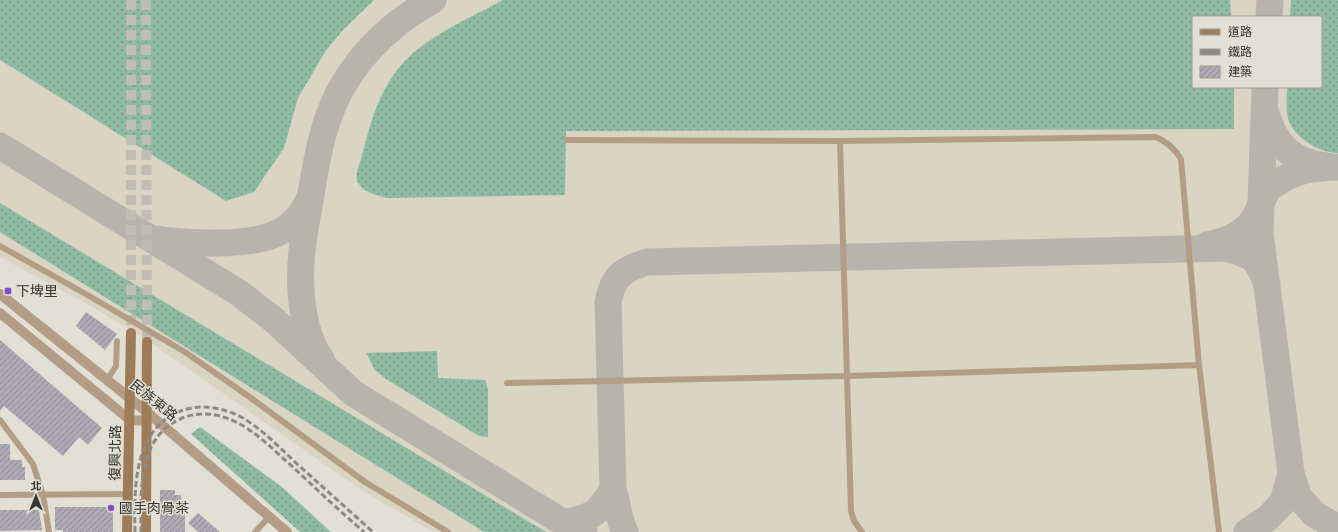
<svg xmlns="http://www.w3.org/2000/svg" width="1338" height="532" font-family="Literata,'Noto Sans TC',serif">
  <defs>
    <pattern id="grass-dots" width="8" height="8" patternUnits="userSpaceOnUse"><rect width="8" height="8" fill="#8fbba4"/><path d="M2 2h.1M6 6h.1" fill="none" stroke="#769986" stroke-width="1.8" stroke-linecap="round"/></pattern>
    <pattern id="building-hatch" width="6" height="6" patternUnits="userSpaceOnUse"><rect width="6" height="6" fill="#aeaab4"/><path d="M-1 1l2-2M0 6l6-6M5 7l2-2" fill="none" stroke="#8e8b93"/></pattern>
  </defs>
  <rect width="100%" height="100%" fill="#e2dfd4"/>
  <path fill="#d9d5c2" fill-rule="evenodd" d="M 0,0 L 1338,0 L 1338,532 L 433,532 L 363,491 L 141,336 L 87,304 L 0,257 ZM 1193,17 L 1321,17 L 1321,87 L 1193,87 Z"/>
  <path fill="url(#grass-dots)" d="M 0,0 L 374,0 L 342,31 L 325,52 L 298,98 L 284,148 L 254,192 L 226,201 L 0,60 Z
    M 503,0 L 1230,0 L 1231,17 L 1193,17 L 1193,87 L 1234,87 L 1234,129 L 566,131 L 565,195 L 387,198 C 376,195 361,192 357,180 C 355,172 360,164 362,156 C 371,120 381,83 410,56 C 436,32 472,17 503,0 Z
    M 1291,0 L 1338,0 L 1338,153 C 1318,153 1289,135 1287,113 C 1286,104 1287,95 1287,87 L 1321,87 L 1321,17 L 1290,17 Z
    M 0,203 L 531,523 L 547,532 L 484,532 L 0,232 Z
    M 437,351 L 438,378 L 485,380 L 488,389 L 488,437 L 479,436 L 386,379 L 375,370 L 366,353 Z
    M 200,427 L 282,487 L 331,532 L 300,532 L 191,434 Z"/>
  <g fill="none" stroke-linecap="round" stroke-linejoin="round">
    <path stroke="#b7b4ab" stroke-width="27" d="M 1269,17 L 1270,0
      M 1265,87 L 1260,233 L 1291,473 L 1299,497 L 1314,514 L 1338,528
      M 1266,113 C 1275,145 1292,162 1326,166
      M 0,146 L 239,293 L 274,320 L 353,393 L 564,523 L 584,532
      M 157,239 C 178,243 197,243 218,243 C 256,242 292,239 309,199
      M 1207,245 C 1224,242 1243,235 1254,219 C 1260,209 1262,195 1271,187 C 1293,170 1312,168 1338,167
      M 321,359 C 308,341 302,313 301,290 C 299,262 304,233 309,206 C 316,165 321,124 342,87 C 363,50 396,20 433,0
      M 564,523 C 595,515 595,517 613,489
      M 625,532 C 618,518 618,504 613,489 L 608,302 C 613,276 622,270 647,262 L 1226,248 C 1254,256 1256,257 1267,284
      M 1247,532 L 1268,518 L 1283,502 L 1291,473"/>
  </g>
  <path fill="url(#building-hatch)" d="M 86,312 L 117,334 L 105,350 L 76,326 Z
    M 0,340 L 102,428 L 88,445 L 79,437 L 63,456 L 4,406 L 0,411 Z
    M 0,444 L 10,444 L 10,460 L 22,460 L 22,467 L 25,467 L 25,480 L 0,480 Z
    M 160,490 L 175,490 L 175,495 L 181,495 L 181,501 L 185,501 L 185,532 L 160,532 Z
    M 55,507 L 109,507 L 113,511 L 113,532 L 63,532 L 63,530 L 55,530 Z
    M 0,510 L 39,510 L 42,530 L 0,531 Z
    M 198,513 L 220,532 L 198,532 L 188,523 Z"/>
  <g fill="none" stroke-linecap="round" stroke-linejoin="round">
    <path stroke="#c0bdb3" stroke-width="10" stroke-dasharray="10 5" stroke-linecap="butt" d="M 131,0 L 131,333
      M 146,0 L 147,342"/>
    <path stroke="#b49d86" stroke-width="6" d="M 567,140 L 840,141 L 1156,137 C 1168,143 1174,148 1181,159 L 1199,365 L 1219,532
      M 840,141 L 851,511 L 854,521 L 862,532
      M 0,246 L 84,293 L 185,352 L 251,398 L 365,482 L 448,532
      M 107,380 L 116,366 L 117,341
      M 507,383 L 847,376 L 1199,365
      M 0,420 L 33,464 L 43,495 L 49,532
      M 0,495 L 128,494
      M 255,532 L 269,517"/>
    <path stroke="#b49d86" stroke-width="10" d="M 147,412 L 287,532"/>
    <path stroke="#b49d86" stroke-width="10" d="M 0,294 L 147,412
      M 0,313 L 130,420 L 147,421"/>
    <path stroke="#9e7c59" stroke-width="10" d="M 127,532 L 131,333
      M 146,532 L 147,342"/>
    <path stroke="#8c8a82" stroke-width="3" stroke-dasharray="6 3" stroke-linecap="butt" d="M 135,532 C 134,487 133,424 187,409 C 206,404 226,409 243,418 C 263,430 279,447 296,463 C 322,486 347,509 373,532
      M 141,532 C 141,494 137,440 178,420 C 192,413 208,412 223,417 C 251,425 273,450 294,468 C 317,490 340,511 364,532"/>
  </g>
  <g fill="#834dc5" stroke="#e2dfd4" stroke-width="1.5">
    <rect x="4" y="287" width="8" height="8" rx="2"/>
    <circle cx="111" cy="508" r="4"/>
  </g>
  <g text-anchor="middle" stroke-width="3" stroke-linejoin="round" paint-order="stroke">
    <g font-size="14" fill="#363531" stroke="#e2dfd4" text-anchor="start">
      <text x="16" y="296">下埤里</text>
      <text x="119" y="513">國手肉骨茶</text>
    </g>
    <g font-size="14" fill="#363531" stroke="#e2dfd4">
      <text transform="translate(154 400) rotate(39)" y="5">民族東路</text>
      <text transform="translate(115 453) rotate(-89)" y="5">復興北路</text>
    </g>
  </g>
  <rect x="1192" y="16" width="130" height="72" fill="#e2dfd4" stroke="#9d9b93"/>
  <rect x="1200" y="29" width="20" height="6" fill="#9e7c59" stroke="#9d9b93"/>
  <text x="1228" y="36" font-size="12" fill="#363531">道路</text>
  <rect x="1200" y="49" width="20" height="6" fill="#8c8a82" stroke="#9d9b93"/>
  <text x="1228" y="56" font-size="12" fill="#363531">鐵路</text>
  <rect x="1200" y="66" width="20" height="12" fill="url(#building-hatch)" stroke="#9d9b93"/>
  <text x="1228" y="76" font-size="12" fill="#363531">建築</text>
  <g transform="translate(36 496)" stroke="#e2dfd4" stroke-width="3" paint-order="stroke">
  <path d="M0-3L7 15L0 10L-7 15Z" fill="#363531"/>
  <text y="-6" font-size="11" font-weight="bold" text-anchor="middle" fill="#363531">北</text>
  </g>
</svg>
